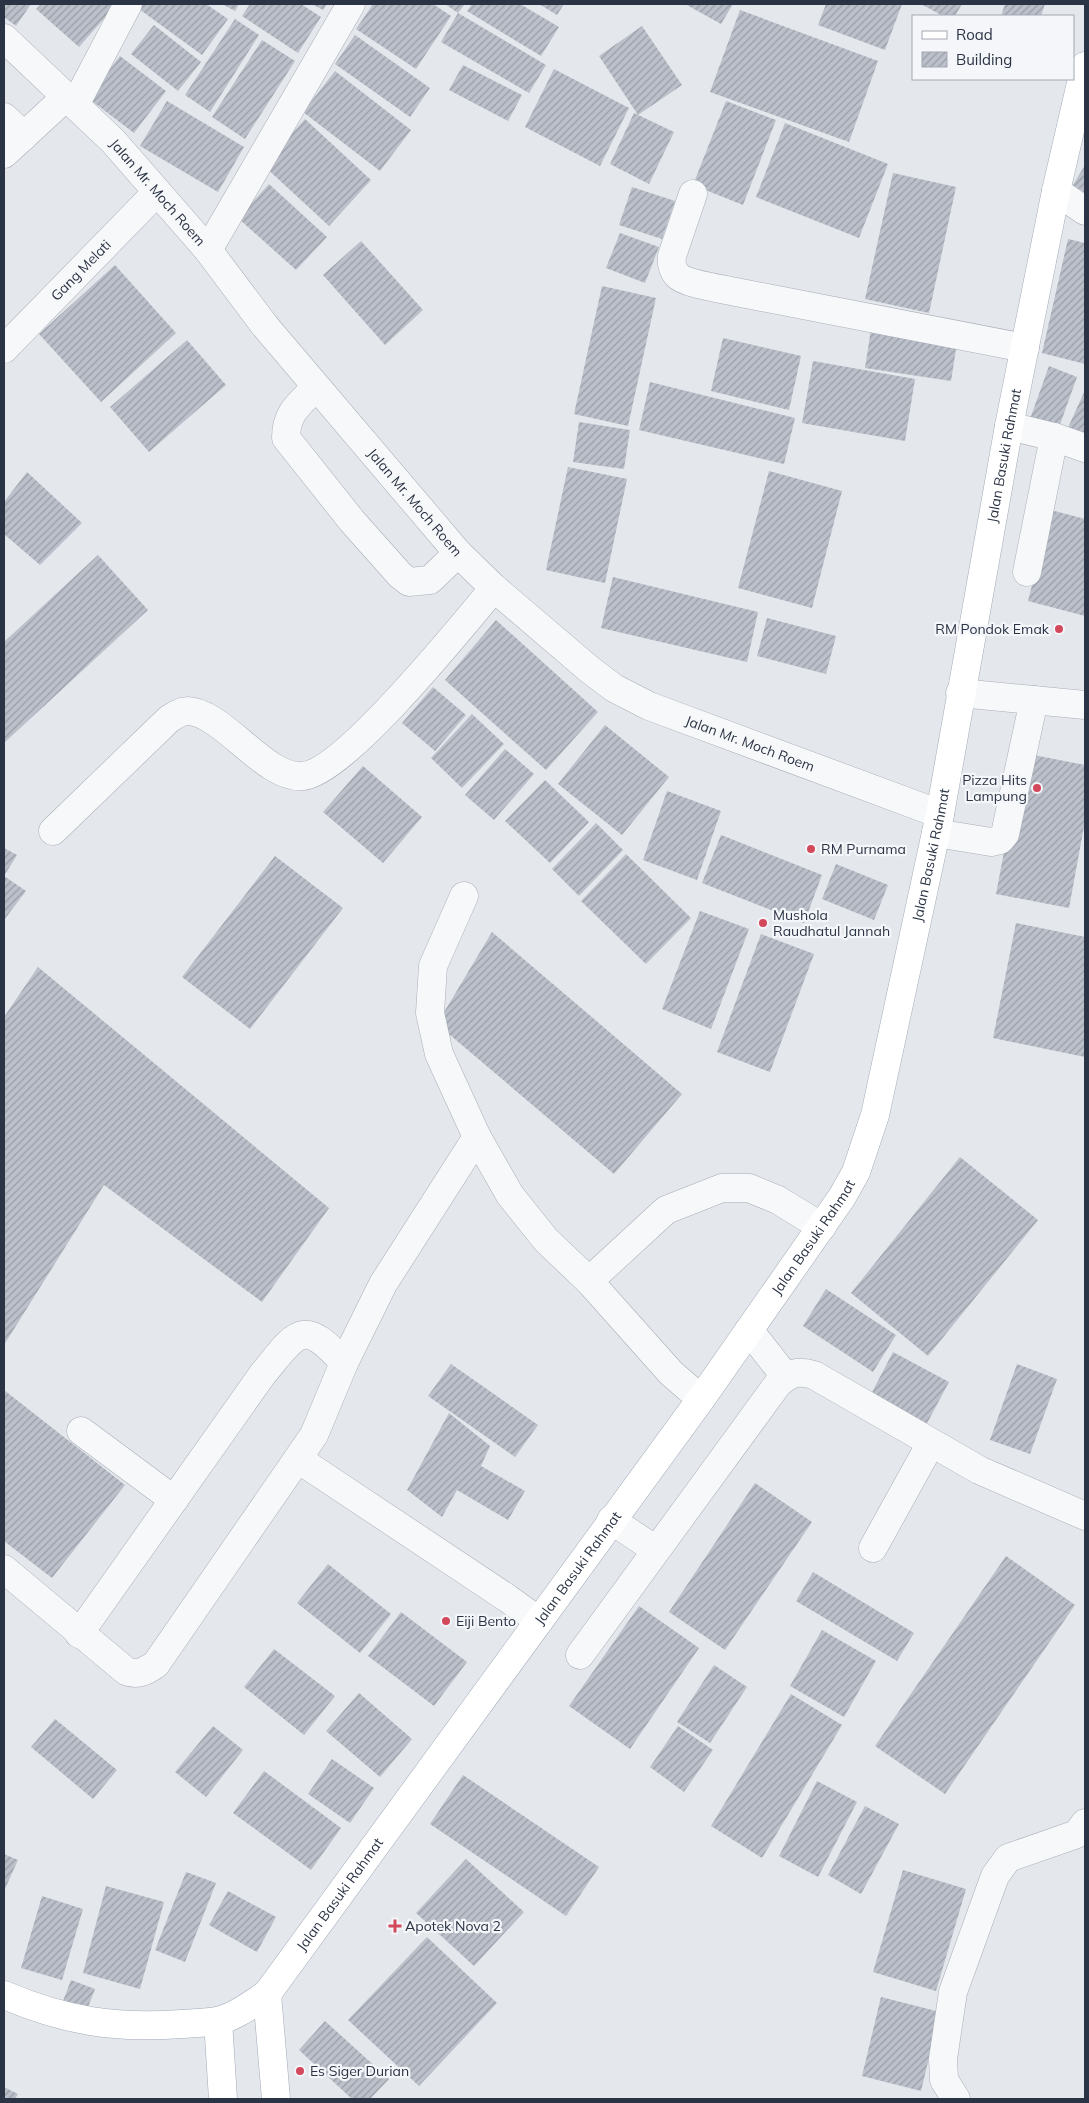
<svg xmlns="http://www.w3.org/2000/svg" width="1089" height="2103" font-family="Mulish,sans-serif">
  <defs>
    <pattern id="building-hatch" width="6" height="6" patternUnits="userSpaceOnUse" patternTransform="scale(1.25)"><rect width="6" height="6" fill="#bbc0ca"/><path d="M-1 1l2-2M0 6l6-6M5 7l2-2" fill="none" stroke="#989da6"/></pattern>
  </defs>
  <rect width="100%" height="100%" fill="#e4e7ec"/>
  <path fill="url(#building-hatch)" d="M 4,4 L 31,4 L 16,26 L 4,17 Z
    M 41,4 L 113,4 L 115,6 L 79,47 L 36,9 Z
    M 143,4 L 206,4 L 228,19 L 202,55 L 139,9 Z
    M 222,4 L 239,4 L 235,11 Z
    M 250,4 L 301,4 L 321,17 L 298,53 L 242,16 Z
    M 312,4 L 327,4 L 323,10 Z
    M 373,4 L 433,4 L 451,16 L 416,69 L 356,29 Z
    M 445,4 L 465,4 L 458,13 Z
    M 472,4 L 520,4 L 559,27 L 541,56 L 467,11 Z
    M 539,4 L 564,4 L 557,15 Z
    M 685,4 L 733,4 L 721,24 Z
    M 826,4 L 902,4 L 885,50 L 818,25 Z
    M 921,4 L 962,4 L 955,16 L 943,16 Z
    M 1005,4 L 1045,4 L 1041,16 L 1001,16 Z
    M 740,10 L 878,61 L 849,142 L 710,92 Z
    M 458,13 L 546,65 L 529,93 L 441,42 Z
    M 235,19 L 259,35 L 210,112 L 185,95 Z
    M 154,25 L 201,62 L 178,91 L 131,54 Z
    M 642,26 L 682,85 L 638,115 L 599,56 Z
    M 355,35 L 430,88 L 410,117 L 335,64 Z
    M 262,40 L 295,61 L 245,139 L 212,117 Z
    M 120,56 L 166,91 L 134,133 L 88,98 Z
    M 463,65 L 522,95 L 508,121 L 449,90 Z
    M 554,69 L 629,108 L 600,166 L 525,127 Z
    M 335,71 L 411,130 L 380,171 L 303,112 Z
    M 167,101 L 244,147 L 218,192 L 140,146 Z
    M 726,101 L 776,120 L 743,205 L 693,185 Z
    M 634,113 L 674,132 L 649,184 L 610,164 Z
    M 305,119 L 371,180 L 329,226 L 263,165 Z
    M 785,123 L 888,164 L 859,238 L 756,197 Z
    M 1085,165 L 1085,193 L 1073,185 Z
    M 893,173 L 956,187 L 929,313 L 865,299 Z
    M 269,184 L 327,237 L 296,270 L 238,218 Z
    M 632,187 L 675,201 L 662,239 L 619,225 Z
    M 620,233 L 659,247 L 645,283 L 606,268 Z
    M 1068,239 L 1085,243 L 1085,364 L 1042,353 Z
    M 361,241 L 423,310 L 385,345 L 323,275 Z
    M 115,265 L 176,333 L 101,402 L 39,334 Z
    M 602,286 L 656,298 L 628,426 L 574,414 Z
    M 871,329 L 957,343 L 951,381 L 865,368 Z
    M 723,338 L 801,356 L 789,410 L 711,391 Z
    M 187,340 L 226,385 L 149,452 L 110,407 Z
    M 813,361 L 915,379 L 905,441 L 802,423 Z
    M 1049,366 L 1077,377 L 1058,430 L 1030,419 Z
    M 650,382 L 795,418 L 784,464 L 639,430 Z
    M 1085,390 L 1085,438 L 1067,430 Z
    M 579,422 L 630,430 L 624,469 L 573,462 Z
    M 568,467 L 627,479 L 605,583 L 546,570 Z
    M 769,471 L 842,491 L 812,608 L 738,588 Z
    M 27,472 L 82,523 L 40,565 L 4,534 L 4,502 Z
    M 1051,510 L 1085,519 L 1085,616 L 1028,601 Z
    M 98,555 L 148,610 L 4,743 L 4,642 Z
    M 613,577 L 758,612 L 747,662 L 601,628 Z
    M 767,618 L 836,636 L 826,674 L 757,656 Z
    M 496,620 L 598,712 L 546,770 L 445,680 Z
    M 433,687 L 466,715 L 435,751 L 402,723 Z
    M 472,714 L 504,744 L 462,788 L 431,758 Z
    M 605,725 L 669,777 L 622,835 L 558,784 Z
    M 505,749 L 534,774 L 494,820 L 465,795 Z
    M 1023,753 L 1085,765 L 1085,821 L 1069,908 L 996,894 Z
    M 363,766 L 422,817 L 383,863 L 323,812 Z
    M 545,780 L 589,822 L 550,863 L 505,821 Z
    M 667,791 L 721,811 L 697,880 L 643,860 Z
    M 596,823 L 623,850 L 579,896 L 552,869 Z
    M 721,835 L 822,875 L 804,923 L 702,883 Z
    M 4,848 L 17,855 L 4,876 Z
    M 626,854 L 691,918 L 646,964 L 581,901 Z
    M 275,856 L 343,908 L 250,1029 L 182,977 Z
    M 836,864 L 888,885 L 874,920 L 822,899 Z
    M 4,876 L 26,891 L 4,920 Z
    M 700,911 L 749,929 L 711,1029 L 662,1009 Z
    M 1016,923 L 1085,937 L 1085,1057 L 993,1038 Z
    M 492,932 L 682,1094 L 614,1174 L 437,1024 Z
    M 761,934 L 814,954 L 770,1072 L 717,1052 Z
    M 38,967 L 329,1208 L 262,1302 L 104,1185 L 4,1345 L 4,1017 Z
    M 960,1157 L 1038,1220 L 928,1356 L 851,1293 Z
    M 826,1289 L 896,1335 L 873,1372 L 803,1326 Z
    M 893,1352 L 949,1382 L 924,1429 L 868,1400 Z
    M 451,1364 L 538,1425 L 515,1457 L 428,1396 Z
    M 1017,1364 L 1057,1379 L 1030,1454 L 990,1440 Z
    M 4,1390 L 125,1485 L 52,1578 L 4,1541 Z
    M 449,1413 L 490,1446 L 481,1466 L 525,1491 L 508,1520 L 457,1490 L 442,1517 L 407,1490 Z
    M 755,1483 L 812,1522 L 725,1650 L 669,1612 Z
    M 1006,1556 L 1075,1605 L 945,1794 L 875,1746 Z
    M 328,1564 L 391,1614 L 360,1653 L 297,1603 Z
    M 813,1572 L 914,1633 L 897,1661 L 796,1601 Z
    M 639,1606 L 699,1648 L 630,1749 L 569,1706 Z
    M 401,1612 L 467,1662 L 434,1706 L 368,1656 Z
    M 822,1630 L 876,1661 L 844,1717 L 790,1686 Z
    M 274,1649 L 335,1696 L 304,1735 L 244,1687 Z
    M 714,1665 L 747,1687 L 710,1743 L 677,1722 Z
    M 359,1693 L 412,1739 L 380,1777 L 326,1731 Z
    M 791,1694 L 842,1725 L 762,1858 L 711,1826 Z
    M 55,1719 L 117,1770 L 93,1799 L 31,1747 Z
    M 213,1726 L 243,1750 L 206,1797 L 175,1772 Z
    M 678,1726 L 713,1750 L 684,1792 L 650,1767 Z
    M 332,1759 L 374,1788 L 350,1823 L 308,1794 Z
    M 264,1771 L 341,1828 L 311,1870 L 233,1813 Z
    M 463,1775 L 599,1867 L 566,1916 L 430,1824 Z
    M 817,1781 L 857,1802 L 818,1877 L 779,1856 Z
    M 865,1806 L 899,1824 L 861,1894 L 828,1875 Z
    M 4,1854 L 18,1860 L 4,1891 Z
    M 466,1859 L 524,1912 L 474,1966 L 416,1913 Z
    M 903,1870 L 966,1889 L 936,1991 L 873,1972 Z
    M 186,1872 L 216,1883 L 185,1962 L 155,1950 Z
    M 106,1886 L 164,1902 L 140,1989 L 83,1973 Z
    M 228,1891 L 276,1917 L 257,1952 L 209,1925 Z
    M 42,1896 L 83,1909 L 62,1980 L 21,1968 Z
    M 427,1937 L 497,2003 L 419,2086 L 348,2020 Z
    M 71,1980 L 95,1989 L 87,2010 L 63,2001 Z
    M 881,1997 L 940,2012 L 921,2091 L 862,2076 Z
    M 325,2021 L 389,2079 L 370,2099 L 352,2099 L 299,2050 Z
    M 4,2087 L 18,2094 L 15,2099 L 4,2099 Z"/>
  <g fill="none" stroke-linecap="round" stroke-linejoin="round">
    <g stroke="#a9aeb7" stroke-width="29">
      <g id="minor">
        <path id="s1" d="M 4,38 L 113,141 L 208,250 L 265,326 L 458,553 L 494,588 L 589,669 L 614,688 L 649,706 L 940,814"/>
        <path d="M 75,105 L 128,4"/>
        <path d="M 4,117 L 24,136"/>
        <path d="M 4,154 L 67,96"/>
        <path d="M 1056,191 L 1085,211"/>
        <path d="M 693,194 L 672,256 C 671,264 672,269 677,275 C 685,284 723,289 736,292 L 1025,348"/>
        <path d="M 208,250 L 351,4"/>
        <path id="s2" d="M 4,349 L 157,192"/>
        <path d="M 316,387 C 300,404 286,412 286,438 L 352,521 L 400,575 L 409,582 L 430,580 L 458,553"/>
        <path d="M 1009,426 L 1054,437 L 1085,448"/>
        <path d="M 1027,572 L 1054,437"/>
        <path d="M 960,693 L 1085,705"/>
        <path d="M 53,831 L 169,719 C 174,716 181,711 186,711 C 222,710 265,780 303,776 C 345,772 463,625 494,588"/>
        <path d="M 936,833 L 991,842 L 1000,840 L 1005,834 L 1034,700"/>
        <path d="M 464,896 L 433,966 L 430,1013 L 439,1054 L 477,1137 L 510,1195 L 546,1240 L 589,1281 L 671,1373 L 701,1399"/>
        <path d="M 589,1281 L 666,1210 L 722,1188 L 749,1188 L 778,1200 L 822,1227"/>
        <path d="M 749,1330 L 785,1376"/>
        <path d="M 81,1431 L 174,1500"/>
        <path d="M 298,1459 L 507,1598 L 539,1621"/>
        <path d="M 611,1520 L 656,1550"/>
        <path d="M 873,1548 L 931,1443"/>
        <path d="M 4,1569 L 126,1671 C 138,1676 146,1671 156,1664 L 314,1435 L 344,1363 L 383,1284 L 477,1137"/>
        <path d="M 79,1634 L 262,1375 C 296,1334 302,1315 344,1363"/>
        <path d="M 580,1655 L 777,1385 C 789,1373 798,1370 814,1375 L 979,1470 L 1085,1516"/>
        <path d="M 956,2099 L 944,2080 L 943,2059 L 953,1992 L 995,1876 L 1008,1858 L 1077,1834 L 1085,1823"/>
      </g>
    </g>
    <g stroke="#a3abb8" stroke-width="29">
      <g id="major">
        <path d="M 267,1994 L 276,2099"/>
        <path id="s3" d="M 4,1995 C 65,2021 116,2029 182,2024 C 193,2023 206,2023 217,2021 C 235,2017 252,2004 267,1994 L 701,1399 L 842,1197 L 856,1172 L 875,1115 L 940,814 L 1009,426 L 1056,191 L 1085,66"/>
        <path d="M 218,2021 L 223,2099"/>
      </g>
    </g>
    <use href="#minor" stroke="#f7f8fa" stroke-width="28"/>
    <use href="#major" stroke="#fff" stroke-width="28"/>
  </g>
  <g fill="#d1495b" stroke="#f4f6f9" stroke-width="2">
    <circle cx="1059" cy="629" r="5"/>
    <circle cx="1037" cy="788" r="5"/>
    <circle cx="811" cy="849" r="5"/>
    <circle cx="763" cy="923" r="5"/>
    <circle cx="446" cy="1621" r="5"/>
    <path d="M392.5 1918.5h5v5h5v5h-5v5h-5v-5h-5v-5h5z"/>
    <circle cx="300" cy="2071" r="5"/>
  </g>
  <g text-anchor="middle" stroke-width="4.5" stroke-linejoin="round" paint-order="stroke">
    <g font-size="14" fill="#2b3445" stroke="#f4f6f9">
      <text dy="5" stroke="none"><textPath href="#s1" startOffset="218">Jalan Mr. Moch Roem</textPath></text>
      <text dy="5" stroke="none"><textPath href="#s2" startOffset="110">Gang Melati</textPath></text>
      <text dy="5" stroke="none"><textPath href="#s3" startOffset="2018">Jalan Basuki Rahmat</textPath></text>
      <text dy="5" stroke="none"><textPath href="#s1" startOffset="621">Jalan Mr. Moch Roem</textPath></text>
      <text dy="5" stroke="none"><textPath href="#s1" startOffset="1041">Jalan Mr. Moch Roem</textPath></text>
      <text dy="5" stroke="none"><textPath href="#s3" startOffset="1612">Jalan Basuki Rahmat</textPath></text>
      <text dy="5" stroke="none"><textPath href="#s3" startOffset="1208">Jalan Basuki Rahmat</textPath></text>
      <text dy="5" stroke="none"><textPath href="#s3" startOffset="802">Jalan Basuki Rahmat</textPath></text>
      <text dy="5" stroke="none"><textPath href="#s3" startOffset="398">Jalan Basuki Rahmat</textPath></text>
    </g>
    <g font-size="14" fill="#2b3445" stroke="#f4f6f9" text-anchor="start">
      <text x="1049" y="634" text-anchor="end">RM Pondok Emak</text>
      <text x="1027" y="785" text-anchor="end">Pizza Hits<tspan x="1027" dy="16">Lampung</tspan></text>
      <text x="821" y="854">RM Purnama</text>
      <text x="773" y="920">Mushola<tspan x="773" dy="16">Raudhatul Jannah</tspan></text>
      <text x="456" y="1626">Eiji Bento</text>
      <text x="405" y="1931">Apotek Nova 2</text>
      <text x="310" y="2076">Es Siger Durian</text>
    </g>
  </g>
  <rect width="1089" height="2103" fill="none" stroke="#2b3445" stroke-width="10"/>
  <rect x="912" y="15" width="162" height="65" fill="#f4f6f9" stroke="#a4a8b1"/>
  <rect x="922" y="31" width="25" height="8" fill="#ffffff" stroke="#a4a8b1"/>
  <text x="956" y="40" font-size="15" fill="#2b3445">Road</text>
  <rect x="922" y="52" width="25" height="15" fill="url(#building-hatch)" stroke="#a4a8b1"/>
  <text x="956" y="65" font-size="15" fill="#2b3445">Building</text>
</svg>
